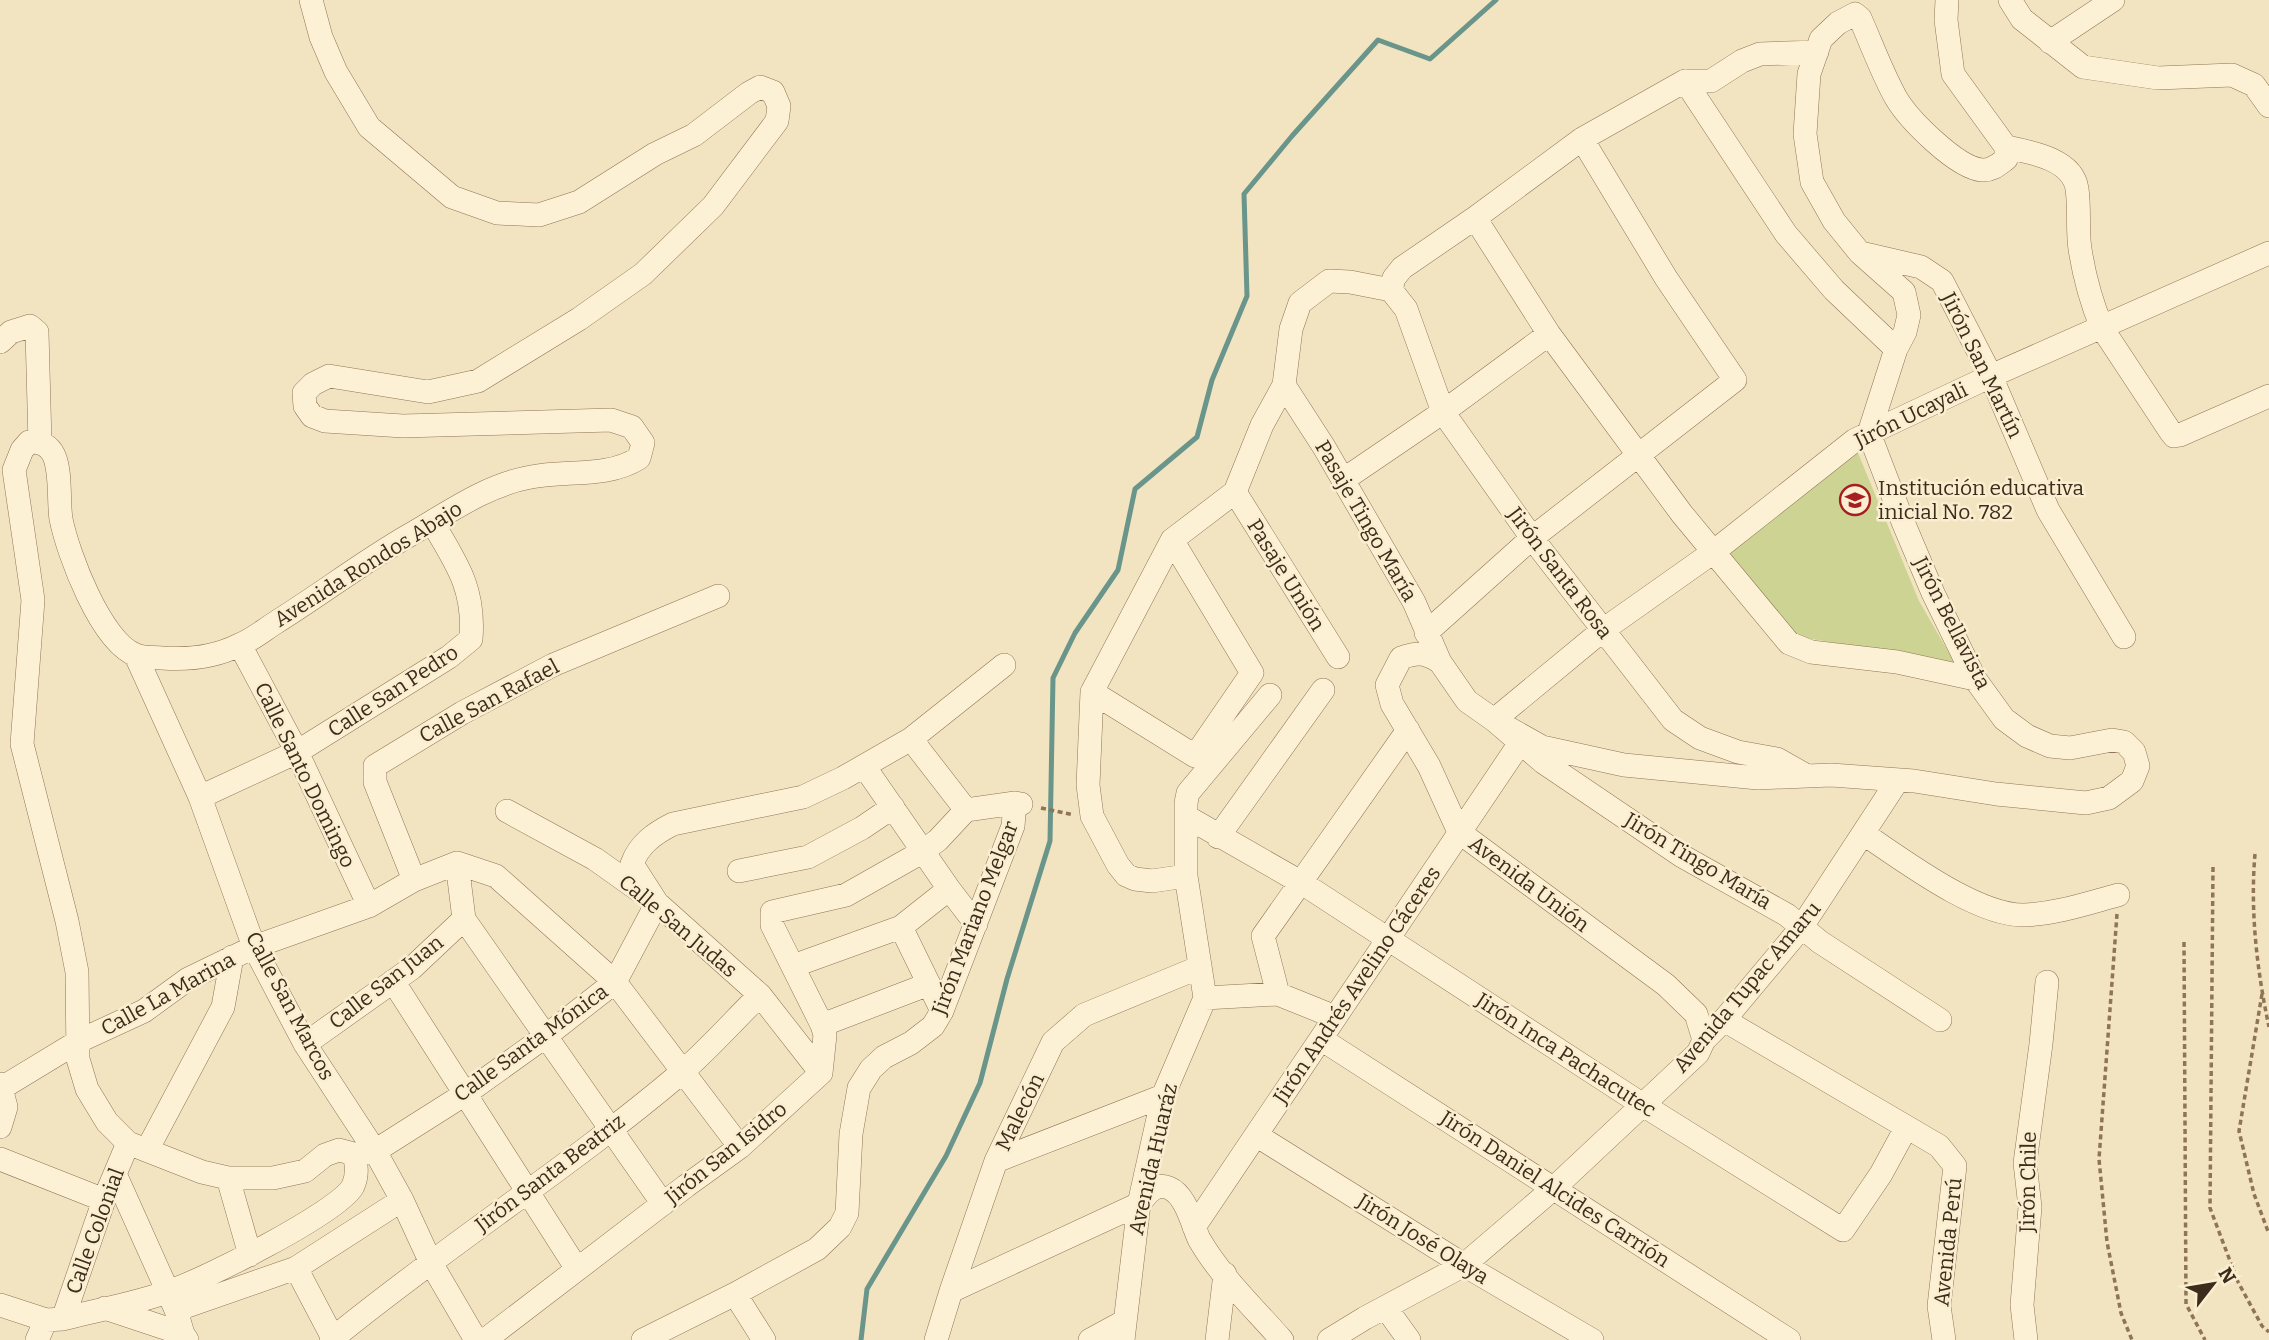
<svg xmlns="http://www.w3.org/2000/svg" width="2269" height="1340" font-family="Bitter,serif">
  <rect width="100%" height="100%" fill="#f3e4c1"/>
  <path fill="#ccd393" d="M 1858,453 L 1919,601 L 1957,667 L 1894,653 L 1795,636 L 1723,556 Z"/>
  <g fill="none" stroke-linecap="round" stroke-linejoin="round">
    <path stroke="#69958a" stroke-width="5" d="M 861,1340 L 867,1289 L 946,1156 L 980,1083 L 1007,979 L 1050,841 L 1053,678 L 1075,633 L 1118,570 L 1135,489 L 1197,437 L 1212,380 L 1247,296 L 1244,194 L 1292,136 L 1378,40 L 1430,59 L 1496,0"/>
    <g stroke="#8f7456" stroke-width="24">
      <path id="minor" d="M 2010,0 L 2022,19 L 2083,67 L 2158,78 L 2232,75 L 2254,85 L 2269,106
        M 2050,42 L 2113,0
        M 1685,81 L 1711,81 L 1742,61 L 1760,54 L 1817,52
        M 2006,147 C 2030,152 2073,159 2077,189 C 2080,209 2077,230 2080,249 C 2084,275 2092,304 2102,328 L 2170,431 L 2174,436 L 2180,435 L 2269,396
        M 1475,218 L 1549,334 L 1682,514 L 1789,643 L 1811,652 L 1897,662 L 1975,679
        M 1865,254 L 1921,267 L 1942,281 L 1991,376 L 2048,510 L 2124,637
        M 1391,290 L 1394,278 L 1402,268 L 1475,218 L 1582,139 L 1685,81 L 1786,234 L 1834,290 L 1896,349
        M 1391,290 L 1406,309 L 1443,412 L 1532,538 L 1673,720 L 1700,738 L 1738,752 L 1777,759 L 1807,776
        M 0,342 L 11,332 L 30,326 L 37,332 L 40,443
        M 1284,385 L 1324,447 L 1414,602 L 1440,662 L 1467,701 L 1494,720 L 1542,747 L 1624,765 L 1758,778 L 1831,775 L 1914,781 L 1996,794 L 2086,803 L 2109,798 L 2132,781 L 2138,766 L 2134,752 L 2124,742 L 2112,740 L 2070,748 L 2050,746 L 2027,736 L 2004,719 L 1975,679 L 1933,593 L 1903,522 L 1869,433 L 1896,349 L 1905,332 L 1909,315 L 1904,292 L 1860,253 L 1834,221 L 1812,182 L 1805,134 L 1809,74 L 1821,39 L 1838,23 L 1855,14 L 1860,18 C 1872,45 1882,73 1896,98 C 1909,120 1957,168 1982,170 C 1992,171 1999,164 2006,159 L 2006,147 L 1953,74 L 1946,20 L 1947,0
        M 1343,480 L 1443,412 L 1549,334
        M 1235,492 L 1338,657
        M 1426,633 L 1532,538 L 1735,380 L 1666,278 L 1582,139
        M 240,645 L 297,752 L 369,906
        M 136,656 L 200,797 L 254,947 L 305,1044 L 375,1151 L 402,1200 L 431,1263 L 476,1340
        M 1440,662 C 1425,652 1417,652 1401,658 L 1387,685 L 1392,704 L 1429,766 L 1459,832 L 1666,985 L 1696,1014 L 1704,1040
        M 1092,692 L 1172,540
        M 911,739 L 966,810
        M 864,766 L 949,889 L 901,927 L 942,1011
        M 200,797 L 297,752 L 449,657 L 471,639 C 475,589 457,564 432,522
        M 507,811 L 595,859 L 657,903 L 760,995 L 821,1073
        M 1187,817 L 1302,883 L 1643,1105 L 1843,1230 L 1881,1174 L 1906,1128
        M 1864,834 C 1903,860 1977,916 2024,915 C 2056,914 2088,903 2118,895
        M 1218,837 L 1323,690
        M 457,863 L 496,876 L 615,982 L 740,1147
        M 457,863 L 464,919 L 663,1204
        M 739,871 L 808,857 L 862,828 L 893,807
        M 1186,876 L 1152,881 L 1135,879 L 1126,875 L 1118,865 L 1092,816 L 1088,785 L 1092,692 L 1195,756 L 1252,673 L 1172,540 L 1235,492 L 1262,425 L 1284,385 L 1291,329 L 1300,303 L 1329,281 L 1350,282 L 1391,290
        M 414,880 L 375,782 L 375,766 L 462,713 L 553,665 L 718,596
        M 949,889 L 976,924
        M 793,966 L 901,927
        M 393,981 L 577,1269
        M 1278,994 L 1263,936 L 1408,730
        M 1205,998 L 1278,994 L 1335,1017
        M 1724,1020 L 1939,1146 L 1955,1166 L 1939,1306 L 1944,1340
        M 1940,1020 L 1820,942 L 1787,915 L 1682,856 L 1543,762 L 1494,720 L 1603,630 L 1712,553 L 1855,440 L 1991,376 L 2269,253
        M 822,1025 L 929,984
        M 1321,1039 L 1789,1340
        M 305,1044 L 412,968 L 464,919
        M 0,1084 L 6,1107 L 0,1127
        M 0,1089 L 79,1041 L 144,1011 L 188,979 L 254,947 L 369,906 L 414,880 L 457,863
        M 1256,1135 L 1464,1265 L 1592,1340
        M 147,1150 L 223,1007 L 232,957
        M 354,1154 L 375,1151 L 465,1094 L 546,1036 L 615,982 L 657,903 L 632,864 C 639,844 655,833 673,824 L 803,797 L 843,778 L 911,739 L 1004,665
        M 0,1159 L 104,1200
        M 996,1161 L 1163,1096
        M 115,1174 L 176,1310 L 183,1334 L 181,1340
        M 228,1178 L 250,1255
        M 1194,1227 L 1520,743
        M 296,1268 L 334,1340
        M 951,1291 L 1139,1204 C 1147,1194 1155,1182 1169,1188 C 1186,1195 1192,1224 1199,1239 C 1220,1276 1254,1308 1282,1340
        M 735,1294 L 764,1340
        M 0,1305 L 46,1320 L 63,1319 C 97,1310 134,1304 167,1292 C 200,1282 340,1212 353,1186 C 358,1175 357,1165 354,1154 L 339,1150 L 325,1155 L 305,1171 L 273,1178 L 228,1178 L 202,1172 L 128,1143 L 107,1122 L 87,1089 L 78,1059 L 77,972 L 67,921 L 22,744 L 33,600 L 14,470 L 22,450 L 29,442 C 38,442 46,443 52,452 C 62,467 58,501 61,519 C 68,554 101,642 136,655 C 143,658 154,657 162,658 C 188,660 215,657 239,645 C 252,640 264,630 275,623 C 320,595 363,562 408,536 C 448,513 486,485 531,477 C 567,470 608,478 639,458 L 643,443 L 632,427 L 611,420 L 403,426 L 325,421 L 312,416 L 305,406 L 304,393 L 313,384 L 329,376 L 428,392 L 478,381 L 579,319 L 643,274 L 713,206 L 777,121 L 779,106 L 773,92 L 760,87 L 749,93 L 694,135 L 655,154 L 579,202 L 539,215 L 497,213 L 452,197 L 369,127 L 336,72 L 321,37 L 311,0
        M 105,1308 L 183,1334 L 187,1340
        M 1386,1308 L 1409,1340
        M 176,1310 L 296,1268 L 402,1200
        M 63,1319 L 104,1200 L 128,1143
        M 37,1340 L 46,1320
        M 331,1340 C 444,1247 569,1168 681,1073 C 709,1049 734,1020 760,995
        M 485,1340 L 686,1186 L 740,1147 L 821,1073 L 825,1035 L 822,1025 L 772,925 L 772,912 L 846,895 L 922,852 L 938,840 L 966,810 L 1015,803 L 1021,804
        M 643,1340 L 735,1294 L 817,1249 L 840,1227 L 847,1213 L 851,1134 L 859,1088 L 871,1069 L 884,1057 L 911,1043 L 933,1026 L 942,1011 L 1013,826 L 1015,803
        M 936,1340 L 951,1291 L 996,1161 L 1053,1042 L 1084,1015 L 1200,967
        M 1090,1340 L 1125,1321
        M 1123,1340 L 1139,1204 L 1163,1096 L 1205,998 L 1186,876 L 1186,803 L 1188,793 L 1270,695
        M 1217,1340 L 1225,1274
        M 1329,1340 L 1365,1318 L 1464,1265 L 1554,1188 L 1698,1053 L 1704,1040 L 1724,1020 L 1801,928 L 1898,780
        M 2026,1340 L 2022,1305 L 2030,1207 L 2025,1163 L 2041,1044 L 2047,982"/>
    </g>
    <path stroke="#8f7456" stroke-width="3.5" stroke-dasharray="5 3.5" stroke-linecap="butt" d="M 1041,808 L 1074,815
      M 2255,854 C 2250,911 2257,971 2269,1027
      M 2213,867 L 2210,1208 L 2238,1282 L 2262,1326 L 2269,1332
      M 2117,914 L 2099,1159 L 2107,1242 L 2121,1313 L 2132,1340
      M 2184,942 L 2186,1304 L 2205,1340
      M 2262,994 L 2239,1131 L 2254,1194 L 2269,1234"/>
    <use href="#minor" stroke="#fdf1d5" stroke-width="23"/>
  </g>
  <defs>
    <g id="school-ring" transform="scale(1.575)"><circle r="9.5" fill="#faeed1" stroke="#a61e20" stroke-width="1.5"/><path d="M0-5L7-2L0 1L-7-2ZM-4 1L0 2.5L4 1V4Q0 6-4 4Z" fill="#a61e20"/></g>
  </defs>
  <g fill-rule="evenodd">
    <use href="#school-ring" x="1855" y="500"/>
  </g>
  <g text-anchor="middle" stroke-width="5" stroke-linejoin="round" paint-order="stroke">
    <g font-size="21" fill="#3d2c1c" stroke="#faeed1">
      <text transform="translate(1982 365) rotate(64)" y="7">Jirón San Martín</text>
      <text transform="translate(1911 415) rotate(-26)" y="7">Jirón Ucayali</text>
      <text transform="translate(1366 521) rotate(60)" y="7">Pasaje Tingo María</text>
      <text transform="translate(368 564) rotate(-32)" y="7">Avenida Rondos Abajo</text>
      <text transform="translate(1560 573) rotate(53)" y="7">Jirón Santa Rosa</text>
      <text transform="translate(1286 575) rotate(58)" y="7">Pasaje Unión</text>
      <text transform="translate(1952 623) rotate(63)" y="7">Jirón Bellavista</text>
      <text transform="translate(393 691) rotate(-33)" y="7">Calle San Pedro</text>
      <text transform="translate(489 701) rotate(-28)" y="7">Calle San Rafael</text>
      <text transform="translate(305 775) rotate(64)" y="7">Calle Santo Domingo</text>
      <text transform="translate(1698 861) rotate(31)" y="7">Jirón Tingo María</text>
      <text transform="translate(1529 884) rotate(37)" y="7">Avenida Unión</text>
      <text transform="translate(975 918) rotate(-69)" y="7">Jirón Mariano Melgar</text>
      <text transform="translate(678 926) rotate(40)" y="7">Calle San Judas</text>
      <text transform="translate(386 982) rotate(-38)" y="7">Calle San Juan</text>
      <text transform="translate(1357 985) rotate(-56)" y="7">Jirón Andrés Avelino Cáceres</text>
      <text transform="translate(1747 987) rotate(-50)" y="7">Avenida Tupac Amaru</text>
      <text transform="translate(168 994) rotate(-29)" y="7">Calle La Marina</text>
      <text transform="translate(290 1006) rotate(62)" y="7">Calle San Marcos</text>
      <text transform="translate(531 1043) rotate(-36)" y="7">Calle Santa Mónica</text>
      <text transform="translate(1566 1055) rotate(33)" y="7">Jirón Inca Pachacutec</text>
      <text transform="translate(1020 1112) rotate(-64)" y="7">Malecón</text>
      <text transform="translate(726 1153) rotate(-39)" y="7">Jirón San Isidro</text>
      <text transform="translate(1153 1159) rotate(-77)" y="7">Avenida Huaráz</text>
      <text transform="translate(550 1173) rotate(-37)" y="7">Jirón Santa Beatriz</text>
      <text transform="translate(2028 1182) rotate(-89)" y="7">Jirón Chile</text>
      <text transform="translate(1555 1189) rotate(33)" y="7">Jirón Daniel Alcides Carrión</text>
      <text transform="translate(95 1231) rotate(-70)" y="7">Calle Colonial</text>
      <text transform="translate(1423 1239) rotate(32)" y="7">Jirón José Olaya</text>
      <text transform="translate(1948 1242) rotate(-84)" y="7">Avenida Perú</text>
    </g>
    <g font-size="21" fill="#3d2c1c" stroke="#faeed1" text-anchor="start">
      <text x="1878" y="495">Institución educativa<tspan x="1878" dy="24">inicial No. 782</tspan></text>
    </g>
  </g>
  <g transform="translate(2213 1284) rotate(59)" stroke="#faeed1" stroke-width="5" paint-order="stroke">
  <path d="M0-5L12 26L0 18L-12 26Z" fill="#3d2c1c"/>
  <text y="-10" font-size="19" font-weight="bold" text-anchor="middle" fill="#3d2c1c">N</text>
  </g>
</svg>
